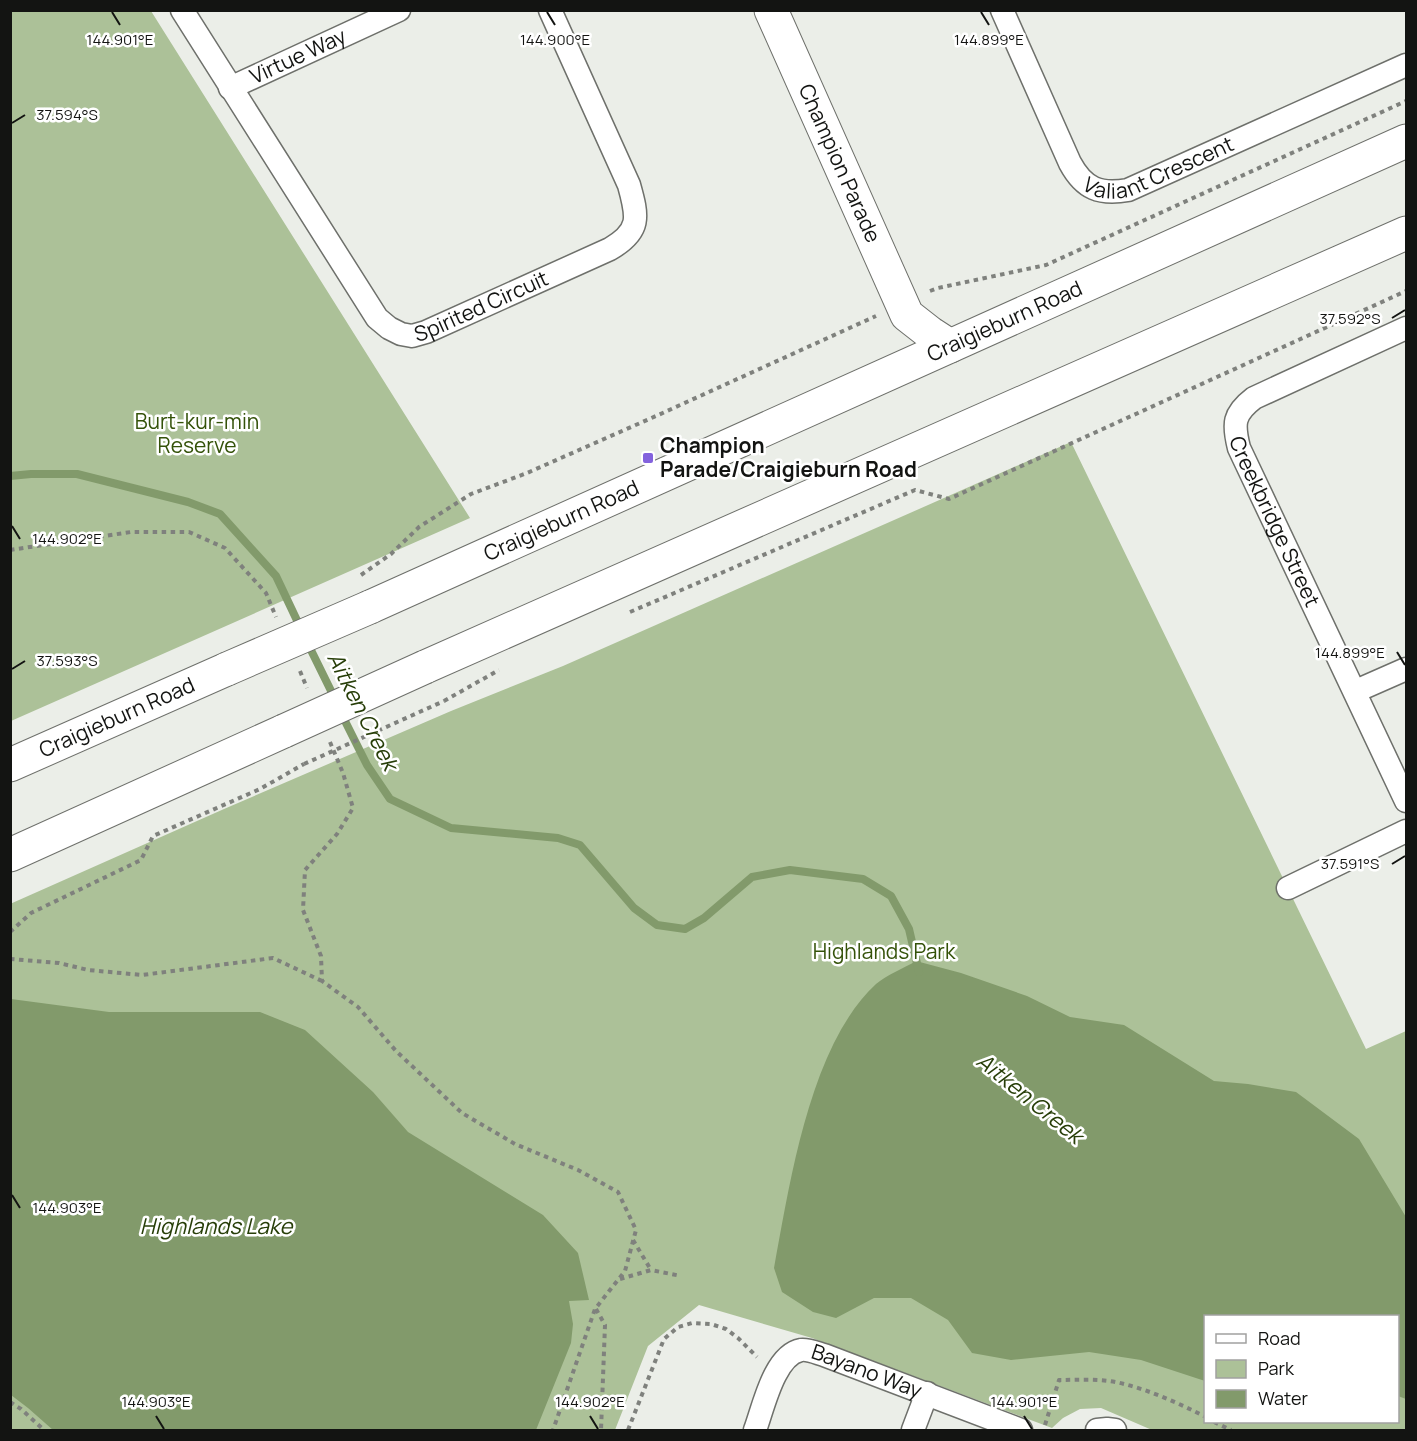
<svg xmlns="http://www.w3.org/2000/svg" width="1417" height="1441" font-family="Manrope,sans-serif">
  <rect width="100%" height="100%" fill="#ebeee8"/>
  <path fill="#acc198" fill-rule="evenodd" d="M 11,10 L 151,11 L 470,518 L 11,721 Z
    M 1071,442 L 1366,1049 L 1406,1031 L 1406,1430 L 1152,1430 L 1101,1408 L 1080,1409 L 1063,1418 L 1052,1428 L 812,1338 L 699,1305 L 648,1346 L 615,1430 L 11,1430 L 10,904 L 224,809 L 451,711 L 563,666 ZM 1206,1316 L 1398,1316 L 1398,1422 L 1206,1422 Z"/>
  <path fill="#829a6b" d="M 916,961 L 961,973 L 1027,996 L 1070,1017 L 1124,1025 L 1214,1081 L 1248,1084 L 1296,1092 L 1359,1139 L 1406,1217 L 1406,1399 L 1398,1396 L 1398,1316 L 1206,1316 L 1205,1381 L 1141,1360 L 1089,1352 L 1011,1360 L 972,1353 L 948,1320 L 911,1298 L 874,1298 L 836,1318 L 813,1312 L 782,1292 L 774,1268 C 790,1182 810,1045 876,984 C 887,975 904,968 916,961 Z
    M 11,999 L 109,1012 L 260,1012 L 305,1030 L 373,1092 L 408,1132 L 543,1215 L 578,1253 L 589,1300 L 569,1301 L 573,1324 L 571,1343 L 536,1430 L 53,1430 L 28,1408 L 11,1395 Z"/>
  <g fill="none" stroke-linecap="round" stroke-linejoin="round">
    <path stroke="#829a6b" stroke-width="8" d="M 10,476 L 31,474 L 77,474 L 188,502 L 220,514 L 276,576 L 302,631
      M 307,642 L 336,701
      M 341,713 L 367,765 L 390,799 L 451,828 L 558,838 L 580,845 L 634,908 L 657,925 L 685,929 L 704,918 L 752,877 L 790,870 L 863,879 L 891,896 L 909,929 L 919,972"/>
    <g stroke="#6e706b" stroke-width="25">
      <g id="street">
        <path id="s1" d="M 182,10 L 377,318 L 389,328 L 401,334 L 412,336 L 426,332 L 610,249 C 641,231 638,217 629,185 L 550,10"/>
        <path id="s2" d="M 1002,10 L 1070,163 C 1084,189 1100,195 1128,190 L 1406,65"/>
        <path id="s3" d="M 230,88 L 399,10"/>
        <path id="s4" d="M 1406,328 L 1254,398 C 1233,414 1233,424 1239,448 L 1406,801"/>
        <path d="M 1356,691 L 1406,669"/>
        <path d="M 1288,888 L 1406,831"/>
        <path id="s5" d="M 755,1430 C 763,1409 774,1355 801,1350 C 808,1349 817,1353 824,1355 L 1021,1430"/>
        <path d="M 913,1430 L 927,1393"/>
        <path d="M 1097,1430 L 1107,1429 L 1115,1430"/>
      </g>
    </g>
    <g stroke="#6e706b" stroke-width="35">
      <g id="secondary">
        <path id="s6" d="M 771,10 L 907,315 L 930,333 L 950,346"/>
      </g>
    </g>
    <g stroke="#6e706b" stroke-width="35">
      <g id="primary">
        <path id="s7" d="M 370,607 L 1406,141"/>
        <path d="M 425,667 L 1406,233"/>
        <path id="s8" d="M 10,765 L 227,669"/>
        <path d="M 10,855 L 284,731"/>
      </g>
    </g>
    <path stroke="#7f817d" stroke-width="4" stroke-dasharray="4.5 4.5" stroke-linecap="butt" d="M 930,291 L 938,288 L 1046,265 L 1406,101
      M 10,550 L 131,532 L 189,532 L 225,548 L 266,593 L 276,617
      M 361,575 L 391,554 L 419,527 L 471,494 L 527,473 L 656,416 L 876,316
      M 630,612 L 915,490 L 949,499 L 1406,291
      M 300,671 L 307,688
      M 444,701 L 499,670
      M 330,742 L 343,773 L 353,808 L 337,834 L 305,870 L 303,910 L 321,956 L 322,981 L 358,1007 L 396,1051 L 462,1113 L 515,1144 L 578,1170 L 618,1192 L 636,1230 L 625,1271 L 595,1309 L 553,1430
      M 10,932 L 31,913 L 141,860 L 153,836 L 260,789 L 304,764
      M 10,959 L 59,963 L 88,970 L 142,975 L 273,958 L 322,981
      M 633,1240 L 651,1270
      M 620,1279 L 651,1270 L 681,1276
      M 596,1309 L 605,1325 L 601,1430
      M 10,1402 L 21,1409 L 44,1430
      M 1214,1422 L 1231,1430
      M 1045,1425 L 1059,1380 C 1080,1380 1103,1378 1124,1384 C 1152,1391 1180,1404 1206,1417
      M 628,1430 L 664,1339 L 678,1327 L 692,1323 L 711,1324 L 726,1329 L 738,1338 L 757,1357"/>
    <use href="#street" stroke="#fff" stroke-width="22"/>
    <use href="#secondary" stroke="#fff" stroke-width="33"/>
    <use href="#primary" stroke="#fff" stroke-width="33"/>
    <g stroke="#6e706b" stroke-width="35" stroke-linecap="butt">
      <path id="primary-bridge" d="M 227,669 L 370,607
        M 284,731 L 425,667"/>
    </g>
    <path stroke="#7f817d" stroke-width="4" stroke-dasharray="4.5 4.5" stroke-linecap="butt" d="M 304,764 L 444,701"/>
    <use href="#primary-bridge" stroke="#fff" stroke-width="33"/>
  </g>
  <path fill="none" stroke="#131412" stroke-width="2" d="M 112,12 L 120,25M 547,12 L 555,25M 981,12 L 989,25M 12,123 L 25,115M 1392,318 L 1405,310M 12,526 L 20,539M 1397,652 L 1405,665M 12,669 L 25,661M 1392,864 L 1405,856M 12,1195 L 20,1208M 156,1416 L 164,1429M 590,1416 L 598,1429M 1024,1416 L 1032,1429"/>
  <rect fill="#8362dd" stroke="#fff" stroke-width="2" x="642" y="452" width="12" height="12" rx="3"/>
  <g text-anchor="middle" stroke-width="5" stroke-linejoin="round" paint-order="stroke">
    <g font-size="21" fill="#131412" stroke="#fff">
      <text dy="7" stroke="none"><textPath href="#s3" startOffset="75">Virtue Way</textPath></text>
      <text dy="7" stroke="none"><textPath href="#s2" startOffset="272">Valiant Crescent</textPath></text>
      <text dy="7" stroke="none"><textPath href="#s6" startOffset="168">Champion Parade</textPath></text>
      <text dy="7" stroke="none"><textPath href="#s1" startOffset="480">Spirited Circuit</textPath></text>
      <text dy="7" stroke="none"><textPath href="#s7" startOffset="696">Craigieburn Road</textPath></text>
      <text dy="7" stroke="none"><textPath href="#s7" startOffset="210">Craigieburn Road</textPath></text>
      <text dy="7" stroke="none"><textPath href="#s4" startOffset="306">Creekbridge Street</textPath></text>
      <text dy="7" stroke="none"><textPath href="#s8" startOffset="117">Craigieburn Road</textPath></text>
      <text dy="7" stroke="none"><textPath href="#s5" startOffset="165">Bayano Way</textPath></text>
    </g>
    <g font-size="21" fill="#345209" stroke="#fff">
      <text x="197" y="429">Burt-kur-min<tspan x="197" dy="24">Reserve</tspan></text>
      <text x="884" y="959">Highlands Park</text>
    </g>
    <g font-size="21" font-weight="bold" fill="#131412" stroke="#fff" text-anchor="start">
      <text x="660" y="453">Champion<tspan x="660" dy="24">Parade/Craigieburn Road</tspan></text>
    </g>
    <g font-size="22" font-style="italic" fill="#273e08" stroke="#fff">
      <text transform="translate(363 711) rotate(63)" y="8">Aitken Creek</text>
      <text transform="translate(1030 1098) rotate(39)" y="8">Aitken Creek</text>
      <text x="216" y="1234">Highlands Lake</text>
    </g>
  </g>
  <g font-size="15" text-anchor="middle" fill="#131412" stroke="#fff" stroke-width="5" stroke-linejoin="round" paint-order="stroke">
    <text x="555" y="45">144.900°E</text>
    <text x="120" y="45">144.901°E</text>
    <text x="989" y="45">144.899°E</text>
    <text x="67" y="120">37.594°S</text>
    <text x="1350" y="324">37.592°S</text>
    <text x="67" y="544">144.902°E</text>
    <text x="1350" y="658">144.899°E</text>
    <text x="67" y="666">37.593°S</text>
    <text x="1350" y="869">37.591°S</text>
    <text x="67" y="1213">144.903°E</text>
    <text x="156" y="1407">144.903°E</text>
    <text x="590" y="1407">144.902°E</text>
    <text x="1024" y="1407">144.901°E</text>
  </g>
  <rect width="1417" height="1441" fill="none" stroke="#131412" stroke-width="24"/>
  <rect x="1204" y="1315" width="195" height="108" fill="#ffffff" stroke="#a1a1a0" stroke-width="1.5"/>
  <rect x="1216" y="1334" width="30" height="9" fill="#ffffff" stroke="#a1a1a0" stroke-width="1.5"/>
  <text x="1258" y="1345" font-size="18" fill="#131412">Road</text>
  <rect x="1216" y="1360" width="30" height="18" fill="#acc198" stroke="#a1a1a0" stroke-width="1.5"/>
  <text x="1258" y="1375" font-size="18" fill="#131412">Park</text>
  <rect x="1216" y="1390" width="30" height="18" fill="#829a6b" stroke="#a1a1a0" stroke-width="1.5"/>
  <text x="1258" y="1405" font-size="18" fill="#131412">Water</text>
</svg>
